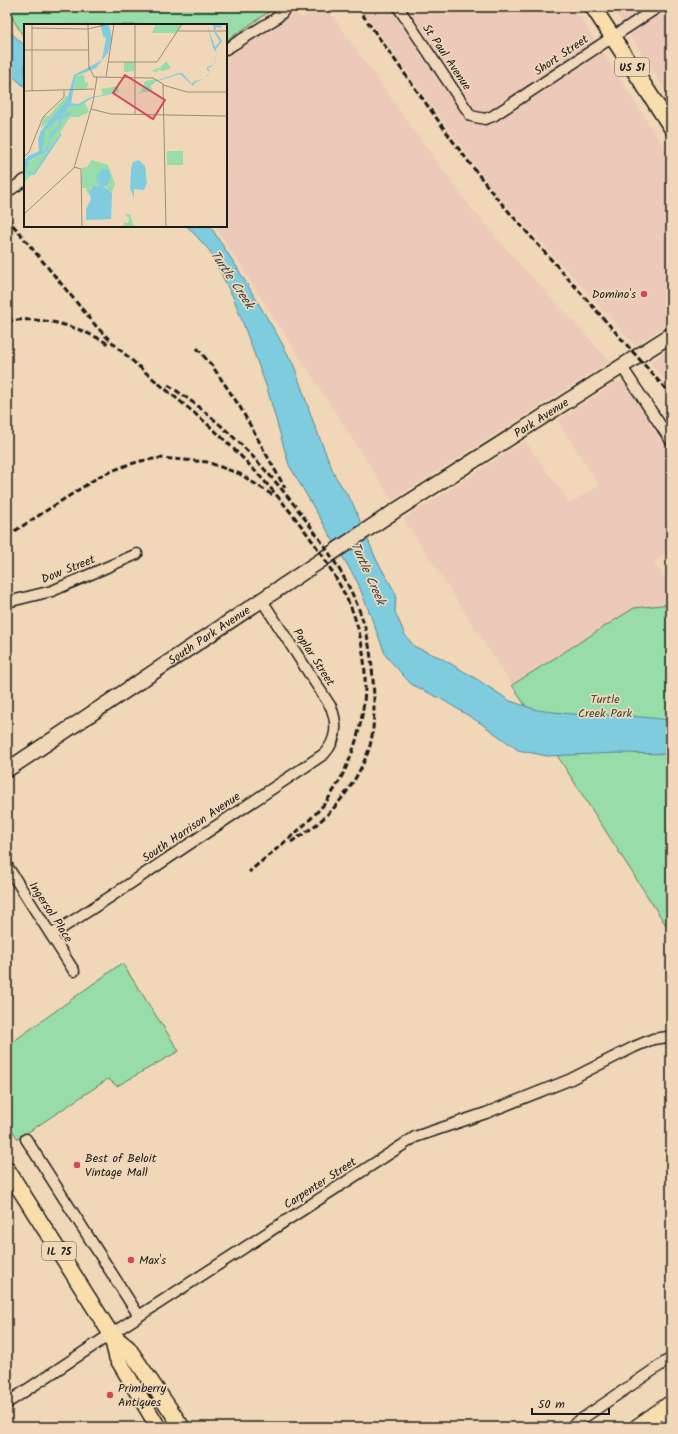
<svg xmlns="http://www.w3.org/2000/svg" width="678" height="1434" font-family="Kalam,sans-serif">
  <rect width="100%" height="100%" fill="#f0d7b8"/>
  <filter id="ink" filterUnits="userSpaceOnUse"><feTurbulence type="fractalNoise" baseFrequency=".025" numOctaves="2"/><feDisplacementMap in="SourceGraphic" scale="8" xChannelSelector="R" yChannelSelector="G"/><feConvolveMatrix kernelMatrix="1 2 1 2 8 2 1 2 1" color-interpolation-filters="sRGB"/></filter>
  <g filter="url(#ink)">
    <path fill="#ecc9b8" d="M 318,7 L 326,7 L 420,139 L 473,210 L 527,272 L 610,361 L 392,500 L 215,226 L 226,226 L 226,58 L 286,17 L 295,14 L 302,18 Z
      M 360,7 L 573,7 L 671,158 L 671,322 L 635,345 L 548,249 L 496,194 Z
      M 612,7 L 671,7 L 671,99 Z
      M 671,349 L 671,386 L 650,362 Z
      M 619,382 L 624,383 L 627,385 L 654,427 L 671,450 L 671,548 L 653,564 L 671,583 L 671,604 L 634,608 L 512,685 L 404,519 L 525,441 L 570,503 L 600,485 L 557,421 L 614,384 Z"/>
    <path fill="#97dca9" stroke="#5a7c62" d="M 7,7 L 276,7 L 226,41 L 226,25 L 25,25 L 25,39 L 7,9 Z
      M 671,604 L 671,933 L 512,685 L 634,608 Z
      M 122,963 L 179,1051 L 117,1086 L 108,1079 L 18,1139 L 7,1123 L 7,1046 Z"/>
    <path fill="#80ccdf" stroke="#588691" d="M 7,29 L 25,46 L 25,87 L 7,71 Z
      M 187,226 L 210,226 L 236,266 L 279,338 L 294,366 L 314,424 L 335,476 L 352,502 L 376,559 L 396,594 L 395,612 L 405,635 L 415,647 L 439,657 L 475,678 L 510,701 L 537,710 L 571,714 L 631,716 L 671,720 L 671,754 L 616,753 L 547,756 L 518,750 L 482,724 L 443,700 L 411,684 L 386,656 L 358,583 L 289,465 L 267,388 L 234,299 L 209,250 Z"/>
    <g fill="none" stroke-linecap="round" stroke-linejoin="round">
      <g stroke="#1c1c1c" stroke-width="13">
        <path id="street" d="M 398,7 L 471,116 L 485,119 L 493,116 L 658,7
          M 226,49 L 275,19 L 282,13 L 286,7
          M 7,192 L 25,180
          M 622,367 L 671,441
          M 7,602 L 52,591 L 137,554
          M 7,866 L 74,971
          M 51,935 L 110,897 L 324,754 C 337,740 338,725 331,707 L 261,599
          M 26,1139 L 139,1316
          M 7,1403 L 111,1334 L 139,1316 L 415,1137 L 486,1113 L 569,1080 L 634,1047 L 653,1039 L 668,1037 L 671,1039
          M 661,1410 L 671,1425
          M 570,1427 L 671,1358"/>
      </g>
      <g stroke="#1c1c1c" stroke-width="17">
        <g id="secondary">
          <path id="s1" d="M 7,770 L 398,509 L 671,335"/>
        </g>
      </g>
      <g stroke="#1c1c1c" stroke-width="18">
        <path id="primary" d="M 593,7 L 671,127
          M 7,1169 L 111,1334 L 128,1348 L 182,1427
          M 111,1334 L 117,1358 L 158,1427
          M 637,1427 L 671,1403"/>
      </g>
      <use href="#street" stroke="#f0d7b8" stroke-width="10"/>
      <use href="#secondary" stroke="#f0d7b8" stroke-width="14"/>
      <use href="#primary" stroke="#f9deab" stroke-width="15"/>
      <path stroke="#1c1c1c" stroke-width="3" stroke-dasharray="6 3" stroke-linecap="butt" d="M 357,7 L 455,144 L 495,196 L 671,395
        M 7,218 L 96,326 C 132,364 174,395 213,429 C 254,467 291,509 322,555 C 333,573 344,591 352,610 C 364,642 368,676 363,709 C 358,742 347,772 328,799 C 307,827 275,849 249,872
        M 7,321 C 44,316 79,326 110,345
        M 197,348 L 213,367 L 240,407 L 285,488
        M 168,385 C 222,420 267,468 305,519 C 329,551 352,585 364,624 C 371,647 373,674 374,698 C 374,716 374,735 368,752 C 358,778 340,805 318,823 C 310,830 300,836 291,842
        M 7,536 L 100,476 L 127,465 L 141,461 L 160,458 L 207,462 L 240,474 L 274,496"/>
    </g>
  </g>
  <g fill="#d1495b" stroke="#f0d7b8" stroke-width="1.5">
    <circle cx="644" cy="294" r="4"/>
    <circle cx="77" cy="1165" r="4"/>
    <circle cx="131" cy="1260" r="4"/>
    <circle cx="110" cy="1395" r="4"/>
  </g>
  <g text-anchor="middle" stroke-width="3.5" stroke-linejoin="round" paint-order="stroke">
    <g fill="#f0d7b8" stroke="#5c544b" stroke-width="1">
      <rect x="615" y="58" width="34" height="18" rx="3"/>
      <rect x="42" y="1242" width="34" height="18" rx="3"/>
    </g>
    <g font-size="11" font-weight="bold" fill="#1c1c1c">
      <text x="632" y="71">US 51</text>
      <text x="59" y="1255">IL 75</text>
    </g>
    <g font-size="12" fill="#1c1c1c" stroke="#f0d7b8">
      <text transform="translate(561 55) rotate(-34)" y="4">Short Street</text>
      <text transform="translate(447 57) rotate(56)" y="4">St Paul Avenue</text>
      <text dy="4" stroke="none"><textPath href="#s1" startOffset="640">Park Avenue</textPath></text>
      <text transform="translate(68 569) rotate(-22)" y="4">Dow Street</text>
      <text dy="4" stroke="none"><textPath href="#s1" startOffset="243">South Park Avenue</textPath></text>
      <text transform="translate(314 657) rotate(57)" y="4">Poplar Street</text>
      <text transform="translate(191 827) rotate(-34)" y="4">South Harrison Avenue</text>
      <text transform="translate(51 912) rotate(57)" y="4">Ingersol Place</text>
      <text transform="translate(320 1183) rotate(-33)" y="4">Carpenter Street</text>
    </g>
    <g font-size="12" fill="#1c1c1c" stroke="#f0d7b8" text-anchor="start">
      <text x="636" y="298" text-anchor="end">Domino's</text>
      <text x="85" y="1162">Best of Beloit<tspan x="85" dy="14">Vintage Mall</tspan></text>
      <text x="139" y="1264">Max's</text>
      <text x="118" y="1392">Primberry<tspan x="118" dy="14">Antiques</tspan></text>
    </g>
    <g font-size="12" fill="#3b4c3f" stroke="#f0d7b8">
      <text x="605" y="703">Turtle<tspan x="605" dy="14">Creek Park</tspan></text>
    </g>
    <g font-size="13" font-style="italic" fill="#35484d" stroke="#f0d7b8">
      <text transform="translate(233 279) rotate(56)" y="5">Turtle Creek</text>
      <text transform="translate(369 573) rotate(66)" y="5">Turtle Creek</text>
    </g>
  </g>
  <g transform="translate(24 24)">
    <rect width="203" height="203" fill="#f0d7b8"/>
    <path d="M 158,0 L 152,9 L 128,9 L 131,1 ZM 142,37 L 147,44 L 139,47 L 134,46 L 133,49 L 128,46 L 136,44 ZM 100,38 L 110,38 L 110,47 L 100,48 ZM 60,51 L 61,58 L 64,59 L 63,65 L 50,66 L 52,52 ZM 132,55 L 133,56 L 127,61 L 129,68 L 117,68 L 121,57 ZM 94,62 L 95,68 L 79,71 L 77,65 ZM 42,72 L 45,73 L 43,76 L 31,93 L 17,104 L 20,92 L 25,92 ZM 61,79 L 65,88 L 55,93 L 46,93 L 16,141 L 0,159 L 3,139 L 24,127 L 26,113 L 34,106 L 37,95 L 47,89 L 37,93 L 40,85 ZM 34,95 L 35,102 L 26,110 L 23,123 L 18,128 L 18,109 ZM 143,127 L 159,127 L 159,141 L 143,141 ZM 68,136 L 84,141 L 91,160 L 88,168 L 83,166 L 83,163 L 72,161 L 67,163 L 64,171 L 62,164 L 58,164 L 58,144 L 63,143 ZM 101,190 L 106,190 L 110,203 L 99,203 L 100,198 L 104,199 L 105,194 Z" fill="#97dca9"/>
    <path d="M 76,0 L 84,0 L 86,5 L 88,15 L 84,29 L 72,44 L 52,52 L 47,79 L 54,80 L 67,73 L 97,68 L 114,70 L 129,58 L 155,49 L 158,49 L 168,60 L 171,57 L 182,54 L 183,51 L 186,48 L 183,46 L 183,43 L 190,41 L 193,29 L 189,24 L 183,0 L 193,29 L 191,39 L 189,42 L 184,44 L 186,48 L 182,54 L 172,58 L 169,62 L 156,50 L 131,58 L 115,70 L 98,68 L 68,74 L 57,81 L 45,83 L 37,93 L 44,88 L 48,90 L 37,95 L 36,104 L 26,114 L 24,127 L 5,137 L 1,149 L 0,137 L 4,132 L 15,127 L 14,115 L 17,107 L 43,76 L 50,51 L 78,36 L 82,14 L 79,12 ZM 34,95 L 35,102 L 26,109 L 23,123 L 18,128 L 21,107 ZM 115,136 L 121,142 L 123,159 L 120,166 L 110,165 L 110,174 L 106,164 L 107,145 L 109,138 ZM 78,145 L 84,145 L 87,153 L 83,161 L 78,161 L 88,169 L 87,195 L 62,196 L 62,185 L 67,175 L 65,168 L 69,162 L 77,161 L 72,154 Z" fill="#80ccdf" fill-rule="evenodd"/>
    <path fill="none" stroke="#80ccdf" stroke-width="2" d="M 191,6 L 190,1 L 196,3 L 198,0M 191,25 L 197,17 L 191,8M 0,147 L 10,150 L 37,110"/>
    <path fill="none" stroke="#9b8c7a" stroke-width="1" d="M 64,0 L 65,45M 97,0 L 123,0M 8,4 L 64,5M 64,5 L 85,0M 154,7 L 203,7M 0,26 L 64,26M 84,38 L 133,38 L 158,0M 65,43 L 70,53 L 129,54 L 139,60 L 142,203M 82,53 L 90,0M 139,61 L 163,68 L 203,68M 0,67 L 70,65M 8,67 L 8,0M 67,85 L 87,90 L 203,92M 111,90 L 111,0M 0,133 L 5,128 L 19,93 L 40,73 L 40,67M 50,143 L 57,145 L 58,203M 0,190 L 50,144 L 69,78 L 73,53"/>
    <path fill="#d1495b" fill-opacity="0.15" stroke="#d1495b" stroke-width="2" d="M 101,51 L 141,76 L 129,95 L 89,69 Z"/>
    <rect width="203" height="203" fill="none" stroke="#1c1c1c" stroke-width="2"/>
  </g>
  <rect width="678" height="1434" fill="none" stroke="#f0d7b8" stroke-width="24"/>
  <rect x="12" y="12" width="654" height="1410" fill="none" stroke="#1c1c1c" stroke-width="1.5" filter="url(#ink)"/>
  <path d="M532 1408v6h77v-6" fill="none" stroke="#1c1c1c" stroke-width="2"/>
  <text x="538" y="1408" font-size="12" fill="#1c1c1c" stroke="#f0d7b8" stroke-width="3" paint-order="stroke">50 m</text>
</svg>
